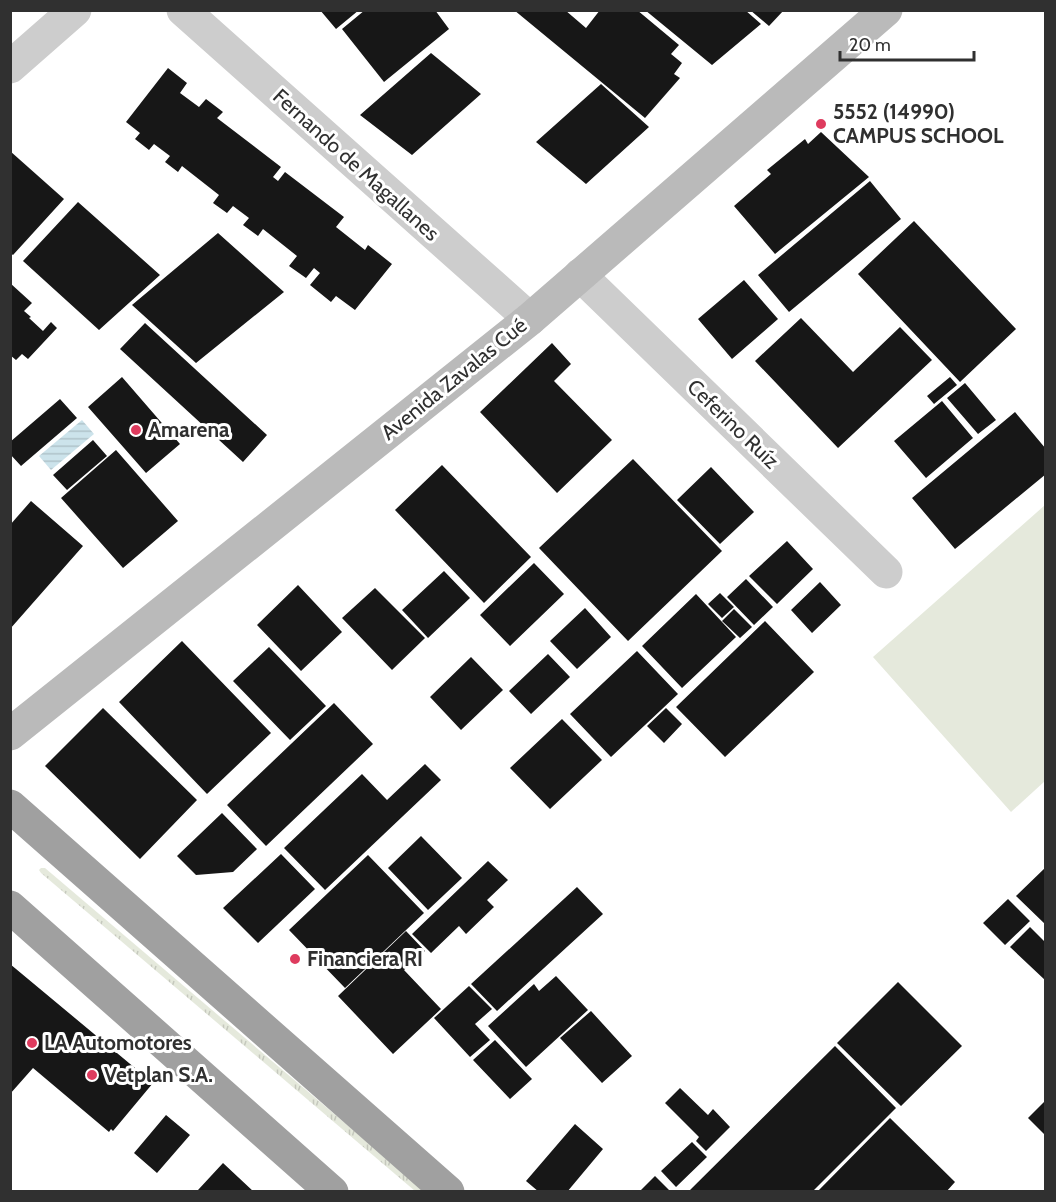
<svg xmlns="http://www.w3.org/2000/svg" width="1056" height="1202" font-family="Cabin,sans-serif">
  <defs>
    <pattern id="grass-tufts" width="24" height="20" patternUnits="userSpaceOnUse" patternTransform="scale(1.5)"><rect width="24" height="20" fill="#e5e9dc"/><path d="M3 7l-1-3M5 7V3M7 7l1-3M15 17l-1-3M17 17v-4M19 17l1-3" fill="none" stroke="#c5c8bd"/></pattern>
    <pattern id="water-rules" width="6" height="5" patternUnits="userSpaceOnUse" patternTransform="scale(1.5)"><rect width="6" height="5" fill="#cce3eb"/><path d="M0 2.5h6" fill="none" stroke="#b0c3ca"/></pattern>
  </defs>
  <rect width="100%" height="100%" fill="#fff"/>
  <path fill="url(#grass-tufts)" d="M 41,868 L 45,868 L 425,1191 L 415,1191 L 41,873 L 39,870 Z"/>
  <path fill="#e5e9dc" d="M 1045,505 L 1045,781 L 1011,812 L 873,657 Z"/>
  <path fill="url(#water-rules)" d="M 82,420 L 94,434 L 51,470 L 39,456 Z"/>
  <path fill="#171717" d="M 320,10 L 359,10 L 336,29 Z
    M 365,10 L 435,10 L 449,29 L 384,82 L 342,29 Z
    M 514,10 L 565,10 L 586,28 L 600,10 L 637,10 L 679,45 L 671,54 L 682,63 L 674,74 L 680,78 L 645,118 Z
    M 645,10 L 745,10 L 761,24 L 712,65 Z
    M 750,10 L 784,10 L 769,26 Z
    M 431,53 L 481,94 L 412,155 L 360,115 Z
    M 168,68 L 187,83 L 180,93 L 199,107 L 206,99 L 223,112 L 217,118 L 281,167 L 273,177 L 278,181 L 285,172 L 344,217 L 336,227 L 365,250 L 368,245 L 392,264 L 355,310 L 336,296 L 331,302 L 310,285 L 320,273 L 314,268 L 306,278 L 289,266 L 297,256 L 263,229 L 258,236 L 243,225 L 249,218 L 233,206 L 227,213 L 213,203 L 219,195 L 182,166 L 178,172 L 165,162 L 170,156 L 154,144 L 149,150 L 135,139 L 140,133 L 126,122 Z
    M 601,84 L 649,127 L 586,184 L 536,142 Z
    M 821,132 L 869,177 L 775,254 L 734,206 L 771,174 L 767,170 L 805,139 L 808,144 Z
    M 10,151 L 64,199 L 13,255 L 10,253 Z
    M 870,181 L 901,219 L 789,312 L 758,275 Z
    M 78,202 L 160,275 L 99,330 L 23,261 Z
    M 914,221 L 1016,329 L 960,382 L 858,274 Z
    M 218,233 L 284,292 L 196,363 L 132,305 Z
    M 744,280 L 778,319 L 732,359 L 698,319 Z
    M 10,283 L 32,303 L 24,311 L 31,317 L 29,318 L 43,331 L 51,322 L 57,328 L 28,359 L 22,354 L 16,360 L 10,355 Z
    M 801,318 L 853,372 L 900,327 L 932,360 L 838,448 L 755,361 Z
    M 145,323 L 267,435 L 243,462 L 120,349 Z
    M 552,343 L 571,364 L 554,381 L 612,440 L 557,493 L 480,412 Z
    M 122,377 L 180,444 L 146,473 L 88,407 Z
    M 950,377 L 957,385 L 934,404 L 927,396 Z
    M 965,383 L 996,420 L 978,434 L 947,398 Z
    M 60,399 L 77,418 L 21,466 L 10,454 L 10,442 Z
    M 942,401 L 973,438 L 926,478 L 894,441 Z
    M 1015,412 L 1046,449 L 1046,474 L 955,549 L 912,498 Z
    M 93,440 L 107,456 L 67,490 L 53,475 Z
    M 116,450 L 178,521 L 123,568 L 61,498 Z
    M 633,459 L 722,551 L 628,641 L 539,548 Z
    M 442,465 L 531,557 L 484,603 L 395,510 Z
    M 711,467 L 754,512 L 720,544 L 677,500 Z
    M 31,501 L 83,546 L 10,629 L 10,525 Z
    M 787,541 L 813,569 L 777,604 L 749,576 Z
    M 534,563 L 564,594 L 510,646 L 480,615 Z
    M 444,571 L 470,598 L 428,638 L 402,610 Z
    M 746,579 L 773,607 L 754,625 L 727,597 Z
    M 820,582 L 841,605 L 812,633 L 791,610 Z
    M 298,585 L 342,632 L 301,671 L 257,625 Z
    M 375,588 L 425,638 L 392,670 L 342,618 Z
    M 720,593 L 734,607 L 722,618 L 708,604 Z
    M 696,594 L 736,637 L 682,688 L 642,646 Z
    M 585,608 L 611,637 L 577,669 L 550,641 Z
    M 734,609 L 752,627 L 740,638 L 722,621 Z
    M 765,621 L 814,672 L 725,757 L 676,707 Z
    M 182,641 L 271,733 L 207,794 L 119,702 Z
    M 269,647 L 326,706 L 290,740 L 233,681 Z
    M 637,651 L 678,694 L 611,757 L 570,714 Z
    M 548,654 L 570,677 L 531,714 L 509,691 Z
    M 471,657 L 503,690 L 461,730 L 430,697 Z
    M 334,703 L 373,744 L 266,846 L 227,805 Z
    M 103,708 L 197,800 L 140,859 L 45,766 Z
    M 666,708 L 682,724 L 664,743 L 647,726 Z
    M 562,719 L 602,760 L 550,809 L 510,768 Z
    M 425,764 L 441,780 L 325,890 L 284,848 L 362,774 L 387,800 Z
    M 222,813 L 257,849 L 233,872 L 196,875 L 177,856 Z
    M 421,836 L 462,878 L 428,910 L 388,868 Z
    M 281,854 L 315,889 L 258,943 L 223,908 Z
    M 368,855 L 424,913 L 345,988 L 289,930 Z
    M 488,861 L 508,880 L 487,900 L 494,907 L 466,934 L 459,926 L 431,953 L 412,934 Z
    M 1046,867 L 1046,925 L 1016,896 Z
    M 577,887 L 603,914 L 497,1011 L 471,984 Z
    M 1008,899 L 1030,921 L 1005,945 L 983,923 Z
    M 1030,927 L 1046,943 L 1046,981 L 1010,947 Z
    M 406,931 L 425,951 L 404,970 L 441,1009 L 393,1054 L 338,996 Z
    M 10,964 L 153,1083 L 113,1131 L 111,1129 L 109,1132 L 33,1068 L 10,1094 Z
    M 556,976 L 588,1010 L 526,1067 L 488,1026 L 534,984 L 539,991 Z
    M 898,982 L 962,1046 L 901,1106 L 837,1043 Z
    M 469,986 L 492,1009 L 475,1024 L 490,1040 L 470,1057 L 434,1018 Z
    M 591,1011 L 632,1056 L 602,1083 L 560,1038 Z
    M 495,1040 L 532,1079 L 510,1099 L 473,1060 Z
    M 835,1046 L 896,1108 L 812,1192 L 688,1192 Z
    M 680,1088 L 708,1115 L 713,1109 L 730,1127 L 706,1151 L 696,1141 L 699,1137 L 665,1103 Z
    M 1046,1100 L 1046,1136 L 1028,1118 Z
    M 166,1115 L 190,1135 L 157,1173 L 134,1153 Z
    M 890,1118 L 955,1182 L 946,1192 L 817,1192 Z
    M 575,1124 L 603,1149 L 567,1192 L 539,1192 L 526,1181 Z
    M 692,1142 L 707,1157 L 676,1187 L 661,1171 Z
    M 223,1163 L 254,1192 L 200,1192 L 198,1190 Z
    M 655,1176 L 671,1192 L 639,1192 Z"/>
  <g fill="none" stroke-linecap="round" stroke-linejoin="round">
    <path stroke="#cdcdcd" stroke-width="33" d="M 183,10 L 530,319
      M 10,67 L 75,10
      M 580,275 L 886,572"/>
    <path stroke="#bababa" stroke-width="33" d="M 10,734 L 530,319 L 886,10"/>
    <path stroke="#a0a0a0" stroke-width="33" d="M 10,806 L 448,1192
      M 10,907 L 332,1192"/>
  </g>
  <g fill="#de3b5e" stroke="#fff" stroke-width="2">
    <circle cx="821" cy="124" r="6"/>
    <circle cx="136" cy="430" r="6"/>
    <circle cx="295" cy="959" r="6"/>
    <circle cx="32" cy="1043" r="6"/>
    <circle cx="92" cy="1075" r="6"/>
  </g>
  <g text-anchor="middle" stroke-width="6" stroke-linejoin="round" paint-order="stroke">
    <g font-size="21" font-weight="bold" fill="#303030" stroke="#fff" text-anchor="start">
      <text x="833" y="119">5552 (14990)<tspan x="833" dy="24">CAMPUS SCHOOL</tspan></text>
      <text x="148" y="437">Amarena</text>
      <text x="307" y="966">Financiera RI</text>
      <text x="44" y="1050">LA Automotores</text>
      <text x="104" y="1082">Vetplan S.A.</text>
    </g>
    <g font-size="21" fill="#303030" stroke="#fff">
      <text transform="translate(356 165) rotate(42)" y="7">Fernando de Magallanes</text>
      <text transform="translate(454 379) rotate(-39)" y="7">Avenida Zavalas Cué</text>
      <text transform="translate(733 424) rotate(44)" y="7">Ceferino Ruíz</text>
    </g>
  </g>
  <rect width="1056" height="1202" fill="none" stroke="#303030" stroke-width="24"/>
  <path d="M840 51v9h134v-9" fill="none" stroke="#303030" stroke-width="3"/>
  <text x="849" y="51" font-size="18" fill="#303030" stroke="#ffffff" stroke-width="4.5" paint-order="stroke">20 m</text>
</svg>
